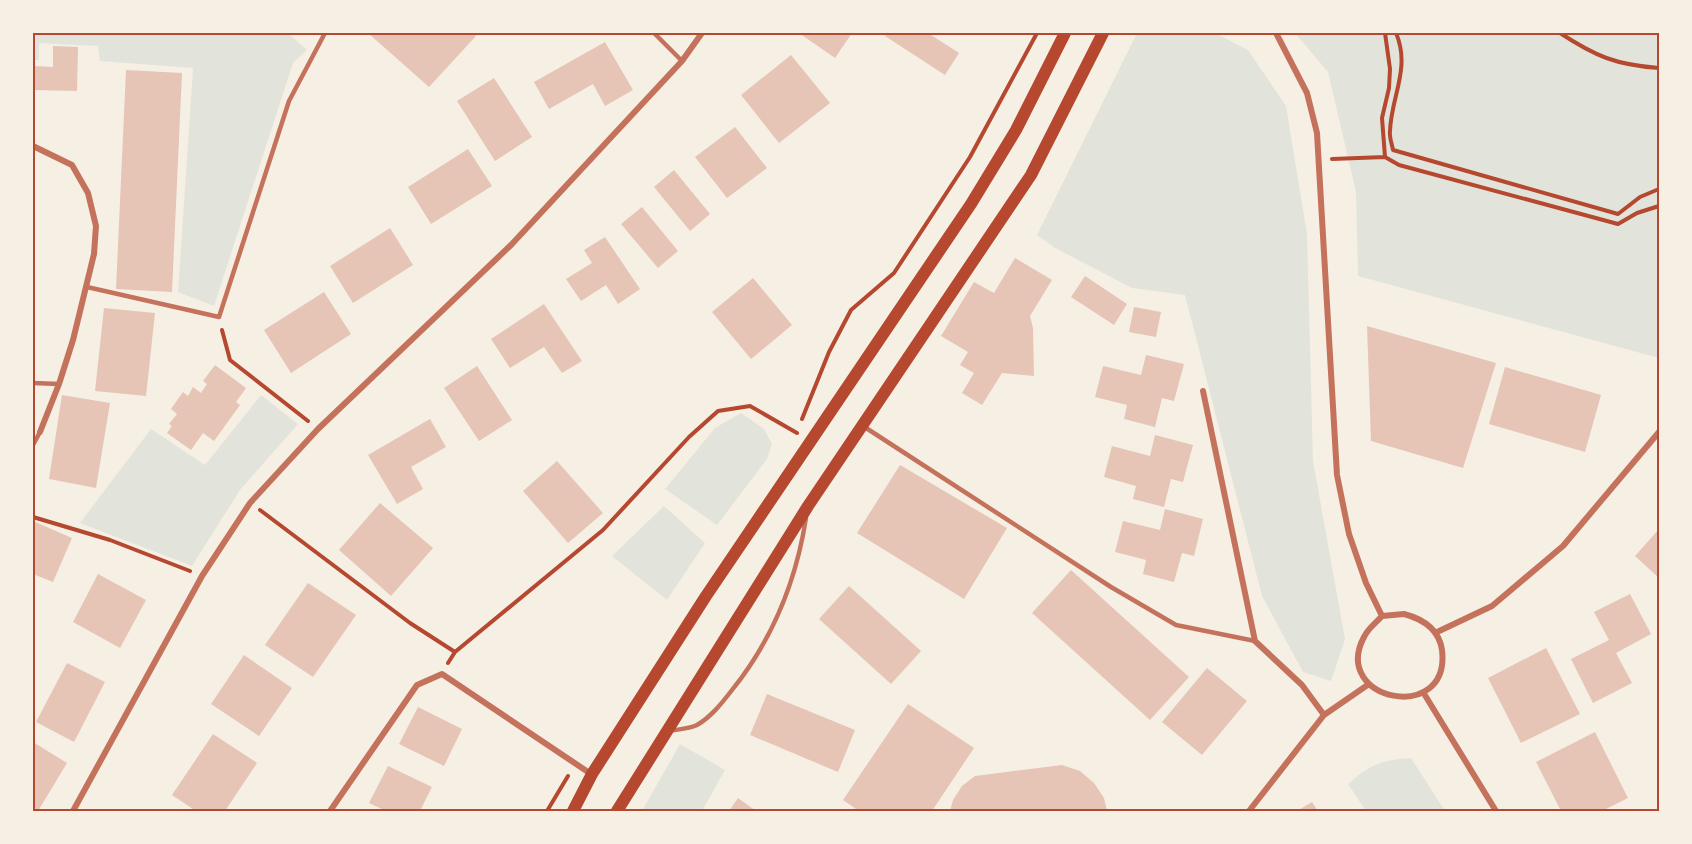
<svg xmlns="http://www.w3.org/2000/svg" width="1692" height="844" font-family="'Open Sans',sans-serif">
  <rect width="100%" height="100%" fill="#f6efe4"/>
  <path fill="#e2e4dc" d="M 33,33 L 288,33 L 307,50 L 293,63 L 214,306 L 178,292 L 193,68 L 100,61 L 98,46 L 39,43 L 39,60 L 33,60 Z
    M 1137,33 L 1215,33 L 1248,50 L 1286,106 L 1307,234 L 1313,461 L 1345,639 L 1331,681 L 1303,672 L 1262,596 L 1185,295 L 1132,288 L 1055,248 L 1037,235 Z
    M 1295,33 L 1659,33 L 1659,358 L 1358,276 L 1356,192 L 1328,72 Z
    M 261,395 L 298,424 L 240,490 L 192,566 L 80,523 L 151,429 L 205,465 Z
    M 741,413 L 764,429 L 772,444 L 767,459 L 717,525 L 665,489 L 715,428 Z
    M 664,506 L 705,543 L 667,600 L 612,556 Z
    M 680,744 L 725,770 L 702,811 L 647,811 L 643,809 Z
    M 1411,758 L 1445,811 L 1366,811 L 1348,784 C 1371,764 1381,760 1411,758 Z"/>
  <path fill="#e6c5b7" d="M 368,33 L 473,33 L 476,36 L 429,87 Z
    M 799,33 L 852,33 L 835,58 Z
    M 887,33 L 928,33 L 959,53 L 945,75 L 885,36 Z
    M 605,42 L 633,90 L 605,106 L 593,84 L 549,109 L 534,82 Z
    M 53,46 L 78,47 L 77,91 L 33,90 L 33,66 L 53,67 Z
    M 791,55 L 830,103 L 779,143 L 741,95 Z
    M 126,70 L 182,73 L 172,292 L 116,289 Z
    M 494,78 L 532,137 L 495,161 L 457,101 Z
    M 735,127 L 767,168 L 727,198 L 695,157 Z
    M 468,149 L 492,186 L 431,224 L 408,187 Z
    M 674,170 L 710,214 L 690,231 L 654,187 Z
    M 642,207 L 678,251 L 658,268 L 621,224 Z
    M 390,228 L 413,265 L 353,303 L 330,266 Z
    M 605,237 L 640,289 L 618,304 L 606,285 L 581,301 L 566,279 L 592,263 L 584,250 Z
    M 1015,258 L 1052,280 L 1030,316 L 1033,328 L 1034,376 L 1002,373 L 982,405 L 962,393 L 974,373 L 960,365 L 968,352 L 941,336 L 974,282 L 994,293 Z
    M 1085,276 L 1127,304 L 1114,325 L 1071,297 Z
    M 753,278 L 792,325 L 751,359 L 712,312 Z
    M 324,292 L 351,334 L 291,373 L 264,330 Z
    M 544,304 L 582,361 L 562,373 L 544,347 L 510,368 L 491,339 Z
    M 1134,307 L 1161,312 L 1156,337 L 1129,332 Z
    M 104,308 L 155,313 L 146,396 L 95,391 Z
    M 1367,326 L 1496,363 L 1463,468 L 1371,441 Z
    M 1146,355 L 1184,364 L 1174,401 L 1162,398 L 1155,427 L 1124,419 L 1127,405 L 1095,397 L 1103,366 L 1141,375 Z
    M 215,365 L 246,388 L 236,402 L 240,405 L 214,441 L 203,433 L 191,450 L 167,433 L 172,426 L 169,424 L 177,414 L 171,409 L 183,392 L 188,396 L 193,387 L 201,393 L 207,384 L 203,381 Z
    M 477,366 L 512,420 L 479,441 L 444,388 Z
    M 1505,367 L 1601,395 L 1585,452 L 1489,424 Z
    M 62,395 L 110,403 L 96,488 L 49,479 Z
    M 430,419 L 446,447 L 411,467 L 423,489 L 397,504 L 368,455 Z
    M 1155,435 L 1193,445 L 1183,482 L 1171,479 L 1164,507 L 1133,499 L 1136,486 L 1104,477 L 1112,446 L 1150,456 Z
    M 557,461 L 603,513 L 568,543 L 523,491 Z
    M 900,465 L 1007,528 L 964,599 L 857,533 Z
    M 380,503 L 433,548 L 391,596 L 339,550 Z
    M 1165,509 L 1203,519 L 1194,556 L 1182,553 L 1174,582 L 1143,574 L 1146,560 L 1115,552 L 1123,521 L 1160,530 Z
    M 33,521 L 72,538 L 53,582 L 33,574 Z
    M 1659,529 L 1659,578 L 1635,556 Z
    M 1071,570 L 1189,677 L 1150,720 L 1032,613 Z
    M 98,574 L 146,600 L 120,648 L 73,622 Z
    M 308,583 L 356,615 L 313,677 L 265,645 Z
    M 849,586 L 921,651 L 891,684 L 819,619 Z
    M 1630,594 L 1651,634 L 1616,653 L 1632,683 L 1593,703 L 1571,659 L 1609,640 L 1594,612 Z
    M 1546,648 L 1580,714 L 1521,743 L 1488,678 Z
    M 244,655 L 292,688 L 259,736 L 211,704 Z
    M 67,663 L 105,682 L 74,742 L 36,722 Z
    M 1207,668 L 1247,701 L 1202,755 L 1162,722 Z
    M 767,694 L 855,730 L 838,772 L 750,735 Z
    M 908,704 L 974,748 L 932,811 L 859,811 L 843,800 Z
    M 418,707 L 462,729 L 444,766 L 399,744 Z
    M 1595,732 L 1628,798 L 1602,811 L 1561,811 L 1536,762 Z
    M 213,734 L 257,763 L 225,811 L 196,811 L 172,795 Z
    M 33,742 L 67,763 L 38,811 L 33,811 Z
    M 1062,765 L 1080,771 L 1094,783 L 1104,798 L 1107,811 L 950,811 L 953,800 L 962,786 L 975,776 Z
    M 388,766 L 432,787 L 420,811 L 386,811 L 369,803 Z
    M 738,798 L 756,811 L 729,811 Z
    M 1312,802 L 1318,811 L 1297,811 Z"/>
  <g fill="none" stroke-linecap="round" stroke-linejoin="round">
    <path stroke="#b5482f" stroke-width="4" d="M 1385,33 L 1390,69 L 1389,88 L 1382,118 L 1385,157 L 1399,165 L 1618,224 L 1637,213 L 1659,206
      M 1396,33 C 1411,68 1391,97 1390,131 C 1389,137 1392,144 1393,150 L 1618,214 L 1640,197 L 1659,189
      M 1560,33 C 1595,56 1616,65 1659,68
      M 1332,159 L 1385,157
      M 222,330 L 230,360 L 308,421
      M 802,419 L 829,352 L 851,310 L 894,273 L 970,157 L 1037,33
      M 260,510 L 410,623 L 455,652
      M 33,517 L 110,540 L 190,571
      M 448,663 L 455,652 L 603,530 L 689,437 L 718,411 L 750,406 L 797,433
      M 547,811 L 568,776"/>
    <path stroke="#c5725c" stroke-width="4.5" d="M 654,33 L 682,61
      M 87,287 L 219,317 L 289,101 L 325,33
      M 33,383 L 59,384
      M 863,426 L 1111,587 L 1176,625 L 1255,641
      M 33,445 L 40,432
      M 670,731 C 678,729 689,729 697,725 C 711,717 722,703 732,690 C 773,639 796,582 806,518"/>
    <path stroke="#c5725c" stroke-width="6" d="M 1276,33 L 1307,93 L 1317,133 L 1337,475 L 1349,534 L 1366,583 L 1382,616
      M 33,146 L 72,165 L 88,193 L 96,226 L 94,254 L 73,340 L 59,384 L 40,432
      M 1203,391 L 1255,641 L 1302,685 L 1324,715
      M 1404,614 C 1423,619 1439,629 1442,650 C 1451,725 1330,701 1364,637 C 1368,628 1376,623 1382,616 Z
      M 1435,633 L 1492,606 L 1563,546 L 1659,432
      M 1423,692 L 1496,811
      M 73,811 L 202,576 L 250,503 L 318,429 L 511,245 L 682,61 L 702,33
      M 330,811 L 417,685 L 442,674 L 591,774
      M 1249,811 L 1324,715 L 1369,684"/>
    <path stroke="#b5482f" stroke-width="12" d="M 573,811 L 592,774 L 706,596 L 971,204 L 1016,130 L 1065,33
      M 617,811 L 808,506 L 1031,175 L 1103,33"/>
  </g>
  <rect width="1692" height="844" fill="none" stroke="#f6efe4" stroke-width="69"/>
  <rect x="34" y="34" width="1624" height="776" fill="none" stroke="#b5482f" stroke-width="2"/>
</svg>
